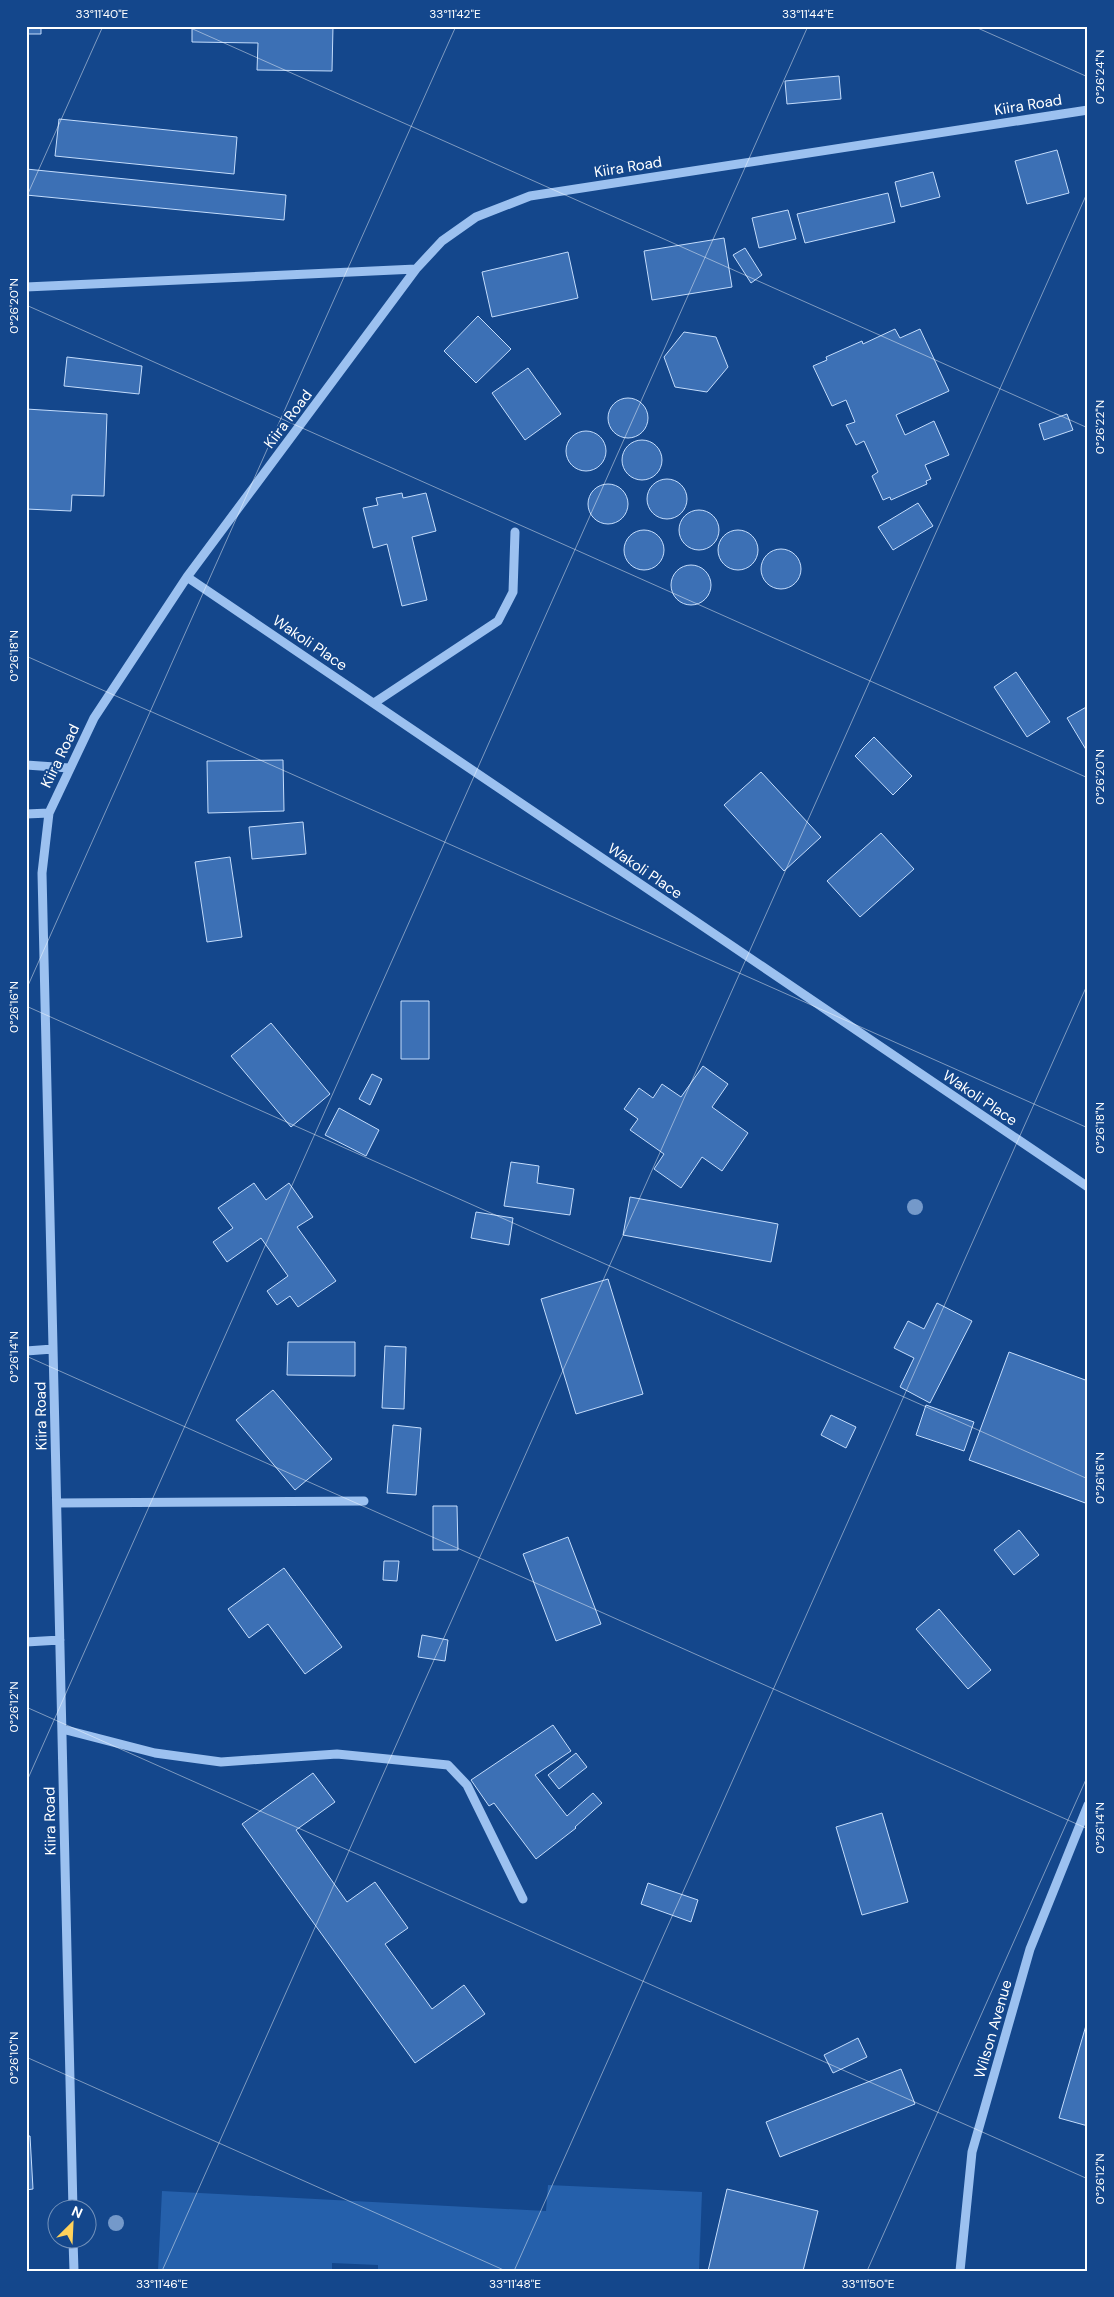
<svg xmlns="http://www.w3.org/2000/svg" width="1114" height="2297" font-family="'DM Sans',sans-serif">
  <rect width="100%" height="100%" fill="#14478c"/>
  <path fill="#2560ab" d="M 548,2185 L 702,2192 L 699,2271 L 378,2271 L 378,2265 L 332,2263 L 332,2271 L 158,2271 L 162,2191 L 546,2211 Z"/>
  <path fill="#3c70b5" stroke="#c3dcfc" d="M 26,26 L 41,26 L 41,34 L 26,34 Z
    M 192,26 L 333,26 L 332,71 L 257,70 L 258,43 L 192,42 Z
    M 839,76 L 841,99 L 787,104 L 785,81 Z
    M 59,119 L 237,137 L 234,174 L 55,156 Z
    M 1057,150 L 1069,193 L 1027,204 L 1015,161 Z
    M 26,169 L 286,195 L 284,220 L 26,195 Z
    M 933,172 L 940,197 L 901,207 L 895,182 Z
    M 888,193 L 895,222 L 805,243 L 797,214 Z
    M 788,210 L 796,239 L 759,248 L 752,218 Z
    M 724,238 L 732,287 L 652,300 L 644,251 Z
    M 745,248 L 762,275 L 751,283 L 733,255 Z
    M 568,252 L 578,298 L 492,317 L 482,272 Z
    M 478,316 L 511,349 L 476,383 L 444,351 Z
    M 895,329 L 900,338 L 920,329 L 949,391 L 896,415 L 905,435 L 934,421 L 949,455 L 925,465 L 931,479 L 926,481 L 927,484 L 891,500 L 890,497 L 883,500 L 872,476 L 878,472 L 864,441 L 856,445 L 846,425 L 855,422 L 846,400 L 832,406 L 813,366 L 827,360 L 826,357 L 862,341 L 863,344 Z
    M 684,332 L 716,337 L 728,367 L 707,392 L 675,387 L 664,357 Z
    M 67,357 L 142,366 L 139,394 L 64,386 Z
    M 528,368 L 561,414 L 525,440 L 492,393 Z
    M608 418a20 20 0 1 1 40 0a20 20 0 1 1-40 0Z
    M 26,409 L 107,414 L 104,496 L 72,495 L 71,511 L 26,509 Z
    M 1067,414 L 1073,430 L 1044,440 L 1039,424 Z
    M566 451a20 20 0 1 1 40 0a20 20 0 1 1-40 0Z
    M622 460a20 20 0 1 1 40 0a20 20 0 1 1-40 0Z
    M647 499a20 20 0 1 1 40 0a20 20 0 1 1-40 0Z
    M588 504a20 20 0 1 1 40 0a20 20 0 1 1-40 0Z
    M 402,493 L 403,498 L 426,493 L 436,531 L 412,537 L 427,600 L 402,606 L 387,544 L 373,548 L 363,508 L 378,505 L 376,498 Z
    M 918,503 L 933,526 L 893,550 L 878,527 Z
    M679 530a20 20 0 1 1 40 0a20 20 0 1 1-40 0Z
    M718 550a20 20 0 1 1 40 0a20 20 0 1 1-40 0Z
    M624 550a20 20 0 1 1 40 0a20 20 0 1 1-40 0Z
    M761 569a20 20 0 1 1 40 0a20 20 0 1 1-40 0Z
    M671 585a20 20 0 1 1 40 0a20 20 0 1 1-40 0Z
    M 1016,672 L 1050,722 L 1027,737 L 994,687 Z
    M 1088,706 L 1088,753 L 1067,718 Z
    M 874,737 L 912,776 L 893,795 L 855,756 Z
    M 283,760 L 284,811 L 208,813 L 207,761 Z
    M 761,772 L 821,837 L 784,871 L 724,805 Z
    M 303,822 L 306,854 L 252,859 L 249,827 Z
    M 881,833 L 914,869 L 860,917 L 827,881 Z
    M 230,857 L 242,937 L 207,942 L 195,862 Z
    M 401,1001 L 429,1001 L 429,1059 L 401,1059 Z
    M 271,1023 L 330,1094 L 291,1127 L 231,1056 Z
    M 703,1066 L 728,1084 L 712,1107 L 748,1133 L 722,1171 L 702,1157 L 681,1188 L 654,1169 L 664,1154 L 630,1130 L 638,1119 L 624,1109 L 639,1088 L 653,1098 L 662,1084 L 681,1097 Z
    M 372,1074 L 382,1079 L 370,1105 L 359,1099 Z
    M 339,1108 L 379,1130 L 366,1156 L 325,1135 Z
    M 511,1162 L 539,1166 L 537,1183 L 574,1189 L 570,1215 L 504,1206 Z
    M 254,1183 L 266,1200 L 289,1183 L 313,1217 L 297,1227 L 336,1281 L 298,1307 L 290,1296 L 277,1305 L 267,1291 L 288,1276 L 261,1238 L 227,1262 L 213,1242 L 233,1228 L 218,1208 Z
    M 630,1197 L 778,1224 L 771,1262 L 623,1235 Z
    M 476,1212 L 513,1218 L 509,1245 L 471,1238 Z
    M 608,1279 L 643,1394 L 576,1414 L 541,1299 Z
    M 937,1303 L 972,1321 L 930,1403 L 900,1387 L 914,1358 L 894,1348 L 908,1321 L 924,1329 Z
    M 288,1342 L 355,1342 L 355,1376 L 287,1375 Z
    M 385,1346 L 406,1347 L 404,1409 L 382,1408 Z
    M 1009,1352 L 1088,1381 L 1088,1504 L 969,1460 Z
    M 273,1390 L 332,1459 L 295,1490 L 236,1420 Z
    M 926,1405 L 974,1422 L 964,1451 L 916,1435 Z
    M 831,1415 L 856,1427 L 846,1448 L 821,1435 Z
    M 393,1425 L 421,1428 L 416,1495 L 387,1493 Z
    M 433,1506 L 457,1506 L 458,1550 L 433,1550 Z
    M 1019,1530 L 1039,1555 L 1014,1575 L 994,1550 Z
    M 568,1537 L 601,1624 L 556,1641 L 523,1554 Z
    M 384,1561 L 399,1561 L 397,1581 L 383,1580 Z
    M 284,1568 L 342,1647 L 305,1674 L 268,1624 L 249,1638 L 228,1609 Z
    M 939,1609 L 991,1670 L 968,1689 L 916,1629 Z
    M 422,1635 L 448,1640 L 445,1661 L 418,1657 Z
    M 553,1725 L 571,1751 L 535,1775 L 567,1816 L 593,1793 L 602,1803 L 575,1827 L 576,1828 L 536,1859 L 494,1803 L 489,1806 L 471,1780 Z
    M 576,1753 L 587,1767 L 559,1789 L 548,1775 Z
    M 313,1773 L 335,1802 L 296,1830 L 347,1902 L 375,1882 L 408,1928 L 385,1944 L 432,2009 L 464,1985 L 485,2014 L 415,2063 L 242,1824 Z
    M 882,1813 L 908,1902 L 862,1915 L 836,1827 Z
    M 648,1883 L 698,1900 L 691,1922 L 641,1904 Z
    M 1087,2022 L 1088,2022 L 1088,2126 L 1059,2118 Z
    M 858,2038 L 867,2057 L 833,2073 L 824,2055 Z
    M 901,2069 L 915,2104 L 780,2157 L 766,2122 Z
    M 26,2136 L 30,2136 L 33,2189 L 26,2190 Z
    M 727,2189 L 818,2211 L 803,2271 L 708,2271 Z"/>
  <g fill="none" stroke-linecap="round" stroke-linejoin="round">
    <path stroke="#9cc1f0" stroke-width="9" d="M 26,287 L 416,269
      M 187,577 L 1088,1187
      M 374,703 L 498,621 L 513,592 L 515,532
      M 26,765 L 69,768
      M 26,814 L 49,813
      M 26,1351 L 53,1349
      M 57,1503 L 364,1501
      M 26,1642 L 60,1640
      M 62,1729 L 155,1753 L 221,1762 L 337,1754 L 448,1765 L 467,1785 L 523,1899
      M 73,2210 L 42,873 L 49,813 L 94,718 L 187,577 L 416,269 L 442,241 L 476,217 L 530,196 L 1088,110
      M 73,2240 L 74,2271
      M 960,2271 L 972,2152 L 1030,1949 L 1088,1805"/>
  </g>
  <g fill="#7499ca">
    <circle cx="915" cy="1207" r="8"/>
    <circle cx="116" cy="2223" r="8"/>
  </g>
  <path fill="none" stroke="#fff" stroke-width="1" stroke-opacity="0.45" d="M 186,26 L 1088,428M 973,26 L 1088,77M 26,198 L 103,26M 26,305 L 1088,778M 26,656 L 1088,1128M 26,990 L 456,26M 26,1006 L 1088,1479M 26,1356 L 1088,1829M 26,1707 L 1088,2179M 26,1783 L 808,26M 26,2057 L 506,2271M 162,2271 L 1088,191M 514,2271 L 1088,983M 867,2271 L 1088,1775"/>
  <g text-anchor="middle" stroke-width="4" stroke-linejoin="round" paint-order="stroke">
    <g font-size="15" fill="#fff" stroke="#14478c">
      <text transform="translate(1028 105) rotate(-9)" y="5">Kiira Road</text>
      <text transform="translate(628 167) rotate(-9)" y="5">Kiira Road</text>
      <text transform="translate(288 419) rotate(-53)" y="5">Kiira Road</text>
      <text transform="translate(310 643) rotate(34)" y="5">Wakoli Place</text>
      <text transform="translate(60 756) rotate(-64)" y="5">Kiira Road</text>
      <text transform="translate(645 871) rotate(34)" y="5">Wakoli Place</text>
      <text transform="translate(980 1098) rotate(34)" y="5">Wakoli Place</text>
      <text transform="translate(41 1416) rotate(-91)" y="5">Kiira Road</text>
      <text transform="translate(50 1821) rotate(-91)" y="5">Kiira Road</text>
      <text transform="translate(993 2029) rotate(-74)" y="5">Wilson Avenue</text>
    </g>
  </g>
  <rect width="1114" height="2297" fill="none" stroke="#14478c" stroke-width="55"/>
  <g transform="translate(72 2224) rotate(24)"><circle r="24" fill="#14478c" stroke="#7291ba"/>
  <path d="M0-4L9 19L0 12L-9 19Z" fill="#ffd25b"/>
  <text y="-8" font-size="14" font-weight="bold" text-anchor="middle" fill="#ffffff">N</text>
  </g>
  <rect x="28" y="28" width="1058" height="2242" fill="none" stroke="#fff" stroke-width="2"/>
  <g font-size="12" text-anchor="middle" fill="#fff">
    <text x="102" y="18">33°11'40"E</text>
    <text x="455" y="18">33°11'42"E</text>
    <text x="808" y="18">33°11'44"E</text>
    <text transform="translate(1100 77) rotate(-90)" y="4">0°26'24"N</text>
    <text transform="translate(14 306) rotate(-90)" y="4">0°26'20"N</text>
    <text transform="translate(1100 427) rotate(-90)" y="4">0°26'22"N</text>
    <text transform="translate(14 656) rotate(-90)" y="4">0°26'18"N</text>
    <text transform="translate(1100 777) rotate(-90)" y="4">0°26'20"N</text>
    <text transform="translate(14 1007) rotate(-90)" y="4">0°26'16"N</text>
    <text transform="translate(1100 1128) rotate(-90)" y="4">0°26'18"N</text>
    <text transform="translate(14 1357) rotate(-90)" y="4">0°26'14"N</text>
    <text transform="translate(1100 1478) rotate(-90)" y="4">0°26'16"N</text>
    <text transform="translate(14 1707) rotate(-90)" y="4">0°26'12"N</text>
    <text transform="translate(1100 1828) rotate(-90)" y="4">0°26'14"N</text>
    <text transform="translate(14 2058) rotate(-90)" y="4">0°26'10"N</text>
    <text transform="translate(1100 2179) rotate(-90)" y="4">0°26'12"N</text>
    <text x="162" y="2288">33°11'46"E</text>
    <text x="515" y="2288">33°11'48"E</text>
    <text x="868" y="2288">33°11'50"E</text>
  </g>
</svg>
